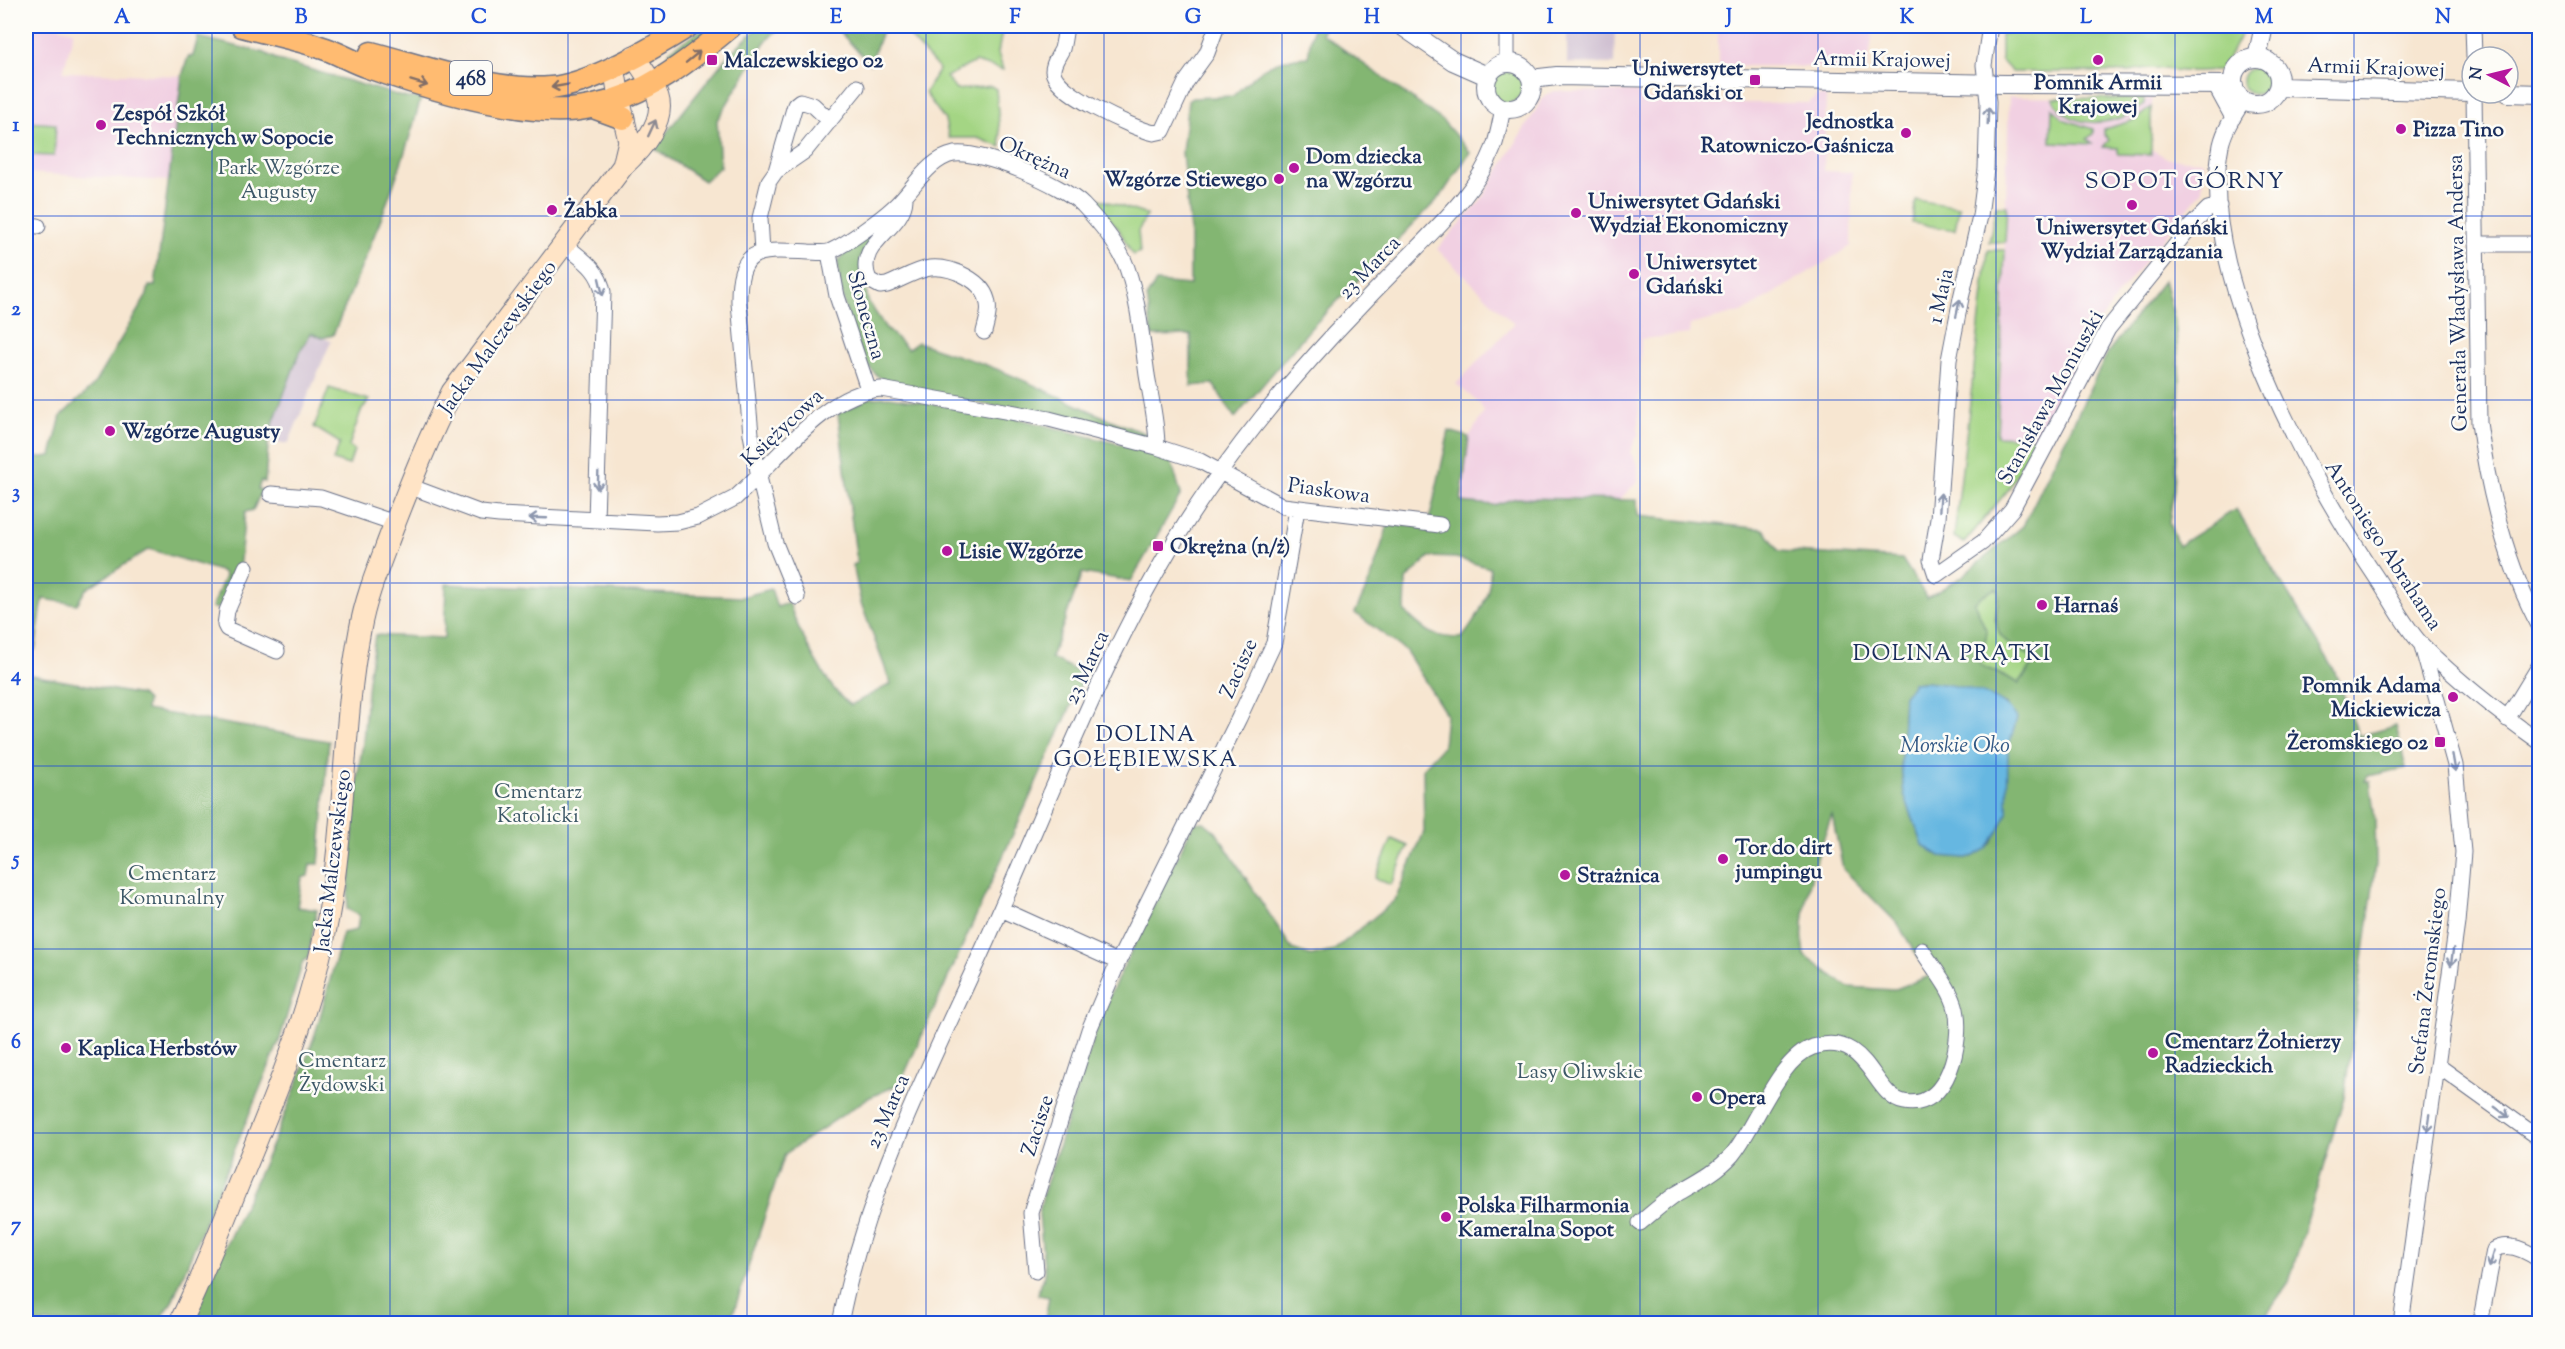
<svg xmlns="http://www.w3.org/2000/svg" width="2565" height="1349" font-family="'Sorts Mill Goudy',serif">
  <rect width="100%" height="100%" fill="#fdfcf7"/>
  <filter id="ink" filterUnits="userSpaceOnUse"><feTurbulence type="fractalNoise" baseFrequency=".0167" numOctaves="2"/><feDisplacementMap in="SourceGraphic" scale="12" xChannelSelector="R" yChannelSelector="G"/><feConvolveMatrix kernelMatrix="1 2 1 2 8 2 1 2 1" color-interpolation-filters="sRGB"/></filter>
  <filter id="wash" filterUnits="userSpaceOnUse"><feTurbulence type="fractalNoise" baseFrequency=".008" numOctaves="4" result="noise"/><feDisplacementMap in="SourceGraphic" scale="24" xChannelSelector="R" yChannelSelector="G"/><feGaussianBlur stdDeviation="1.35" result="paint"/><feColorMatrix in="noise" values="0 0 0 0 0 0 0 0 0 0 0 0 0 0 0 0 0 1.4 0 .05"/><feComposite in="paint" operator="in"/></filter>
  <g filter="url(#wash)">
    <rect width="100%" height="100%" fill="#f7e6d1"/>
    <path fill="#f1d0e2" d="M 26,26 L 60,26 L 60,28 L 74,31 L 63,72 L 182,76 L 169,181 L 26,173 Z
      M 1718,26 L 1874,26 L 1867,70 L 1786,66 L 1718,66 Z
      M 2009,26 L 2154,26 L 2144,30 L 2032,30 L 2006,33 Z
      M 1554,91 L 1636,92 L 1644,99 L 1728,103 L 1809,103 L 1816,96 L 1826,96 L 1824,171 L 1852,172 L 1851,246 L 1745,311 L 1690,325 L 1689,334 L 1641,339 L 1638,435 L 1630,452 L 1638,465 L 1638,481 L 1619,500 L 1516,498 L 1494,505 L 1461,502 L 1469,437 L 1484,412 L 1480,404 L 1456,384 L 1514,324 L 1437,249 L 1479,203 L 1545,95 Z
      M 2009,97 L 2152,99 L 2151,149 L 2169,159 L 2203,161 L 2202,191 L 2116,297 L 2089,338 L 2036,438 L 1997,436 L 2001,374 Z"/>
    <path fill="#cebed0" d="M 1567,26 L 1615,26 L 1614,64 L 1567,63 Z
      M 311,333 L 331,341 L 288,444 L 269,442 L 269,434 L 300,351 Z"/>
    <path fill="#a4d584" stroke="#608271" stroke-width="1.5" d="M 709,26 L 721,26 L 673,63 L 668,59 L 670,50 Z
      M 911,26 L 1003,26 L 998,53 L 1003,70 L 975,62 L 946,77 L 956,90 L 991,86 L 996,89 L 1001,147 L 977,138 L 949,138 L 945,120 L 925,93 L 939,69 L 910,37 Z
      M 2154,26 L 2245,26 L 2231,53 L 2219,70 C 2208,70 2196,72 2185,71 C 2165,70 2149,65 2129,72 L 2012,72 L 2001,60 L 2001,34 L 2032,30 L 2144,30 Z
      M2242 81a13 13 0 1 1 26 0a13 13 0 1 1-26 0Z
      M1491 87a16 16 0 1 1 32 0a16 16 0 1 1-32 0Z
      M 2053,98 L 2144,99 L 2144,104 C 2123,126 2067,133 2053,98 Z
      M 2052,107 L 2063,119 L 2093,129 L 2093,134 L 2087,139 L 2092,144 L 2051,142 Z
      M 2151,107 L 2151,155 L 2118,154 L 2118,148 L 2103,147 L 2109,140 L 2104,134 L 2104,129 L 2135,120 Z
      M 26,122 L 56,124 L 54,156 L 26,155 Z
      M 1088,195 L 1147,215 L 1138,231 L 1140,252 L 1133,255 L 1118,228 Z
      M 1916,200 L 1959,207 L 1955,230 L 1912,223 Z
      M 1996,206 L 2007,206 L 2005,242 L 1989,242 Z
      M 1988,250 L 2005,250 L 1997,436 L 2036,438 L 2008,490 L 1964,543 L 1954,537 Z
      M 329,388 L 369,400 L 361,411 L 349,446 L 354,450 L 349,465 L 333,460 L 340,443 L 314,427 Z
      M 1996,588 L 1999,592 L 1995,620 L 2025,654 L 2036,661 L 2019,683 L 1979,665 L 1987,632 L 1974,603 L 1983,595 Z
      M 1392,839 L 1408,846 L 1391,885 L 1375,878 Z"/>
    <path fill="#83b672" stroke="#4f7268" stroke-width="1.5" fill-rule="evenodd" d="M 760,26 L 781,26 L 765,42 L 717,120 L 720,167 L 704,181 L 654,148 L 729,54 Z
      M 834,26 L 884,26 L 870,64 Z
      M 1313,26 L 1326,26 L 1321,33 L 1443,121 L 1470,152 L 1441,196 L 1310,329 L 1235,418 L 1213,384 L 1191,386 L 1191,335 L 1152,336 L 1147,296 L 1156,282 L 1190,285 L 1190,230 L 1182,152 L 1188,101 L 1192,98 L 1233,96 C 1260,70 1268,59 1308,57 Z
      M 198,37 L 265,53 L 278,60 L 407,98 L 421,98 C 399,180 366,257 333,335 L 322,338 L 311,333 L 300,351 L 269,434 L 265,482 L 261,481 L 258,489 L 262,490 L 253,510 L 245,512 L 239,570 L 233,570 L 228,580 L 233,583 L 218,609 L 212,607 L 225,576 L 223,572 L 149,549 L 86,589 L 77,604 L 43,599 L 35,650 L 26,650 L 26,459 L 51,456 L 61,416 L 93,386 L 147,295 L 149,286 L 155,286 L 182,76 L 188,57 L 193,56 Z
      M 883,227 L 860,257 L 868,301 L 885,327 L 908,349 L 918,342 C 937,350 956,355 975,361 C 1034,381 1088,414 1147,434 L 1147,438 L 914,390 C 903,386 888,383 879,377 C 855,360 838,290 838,261 L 854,242 Z
      M 2164,280 L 2175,321 L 2180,380 L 2174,488 L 2169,523 L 2178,546 L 2236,509 L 2333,667 L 2359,736 L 2396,726 L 2406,768 L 2368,776 L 2365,781 L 2370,781 L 2375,820 L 2376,864 L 2344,1097 L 2289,1282 L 2263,1319 L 2229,1313 L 2226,1324 L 1047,1324 L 1045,1319 L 1049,1297 L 1038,1295 L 1040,1283 L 1045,1276 L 1039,1215 L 1043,1194 L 1103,1009 L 1194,823 L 1204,822 L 1216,832 L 1292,949 L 1313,956 L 1333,951 L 1395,900 L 1424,832 L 1423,768 L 1443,746 L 1446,714 L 1406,651 L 1355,613 L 1371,578 L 1388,525 L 1428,526 L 1449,431 L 1469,437 L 1461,502 L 1494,505 L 1516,498 L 1637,500 L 1638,516 L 1764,529 L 1779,551 L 1902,559 L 1927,598 L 1960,578 L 2023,526 L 2108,352 ZM 1429,557 L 1456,558 L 1490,568 C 1492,593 1477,619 1462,638 C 1432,638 1426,632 1405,612 L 1406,580 ZM 1996,588 L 1999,592 C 1997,617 1989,632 2015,648 C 2022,652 2030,655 2036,661 L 2019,683 L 1980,665 L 1987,632 L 1974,603 L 1983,595 ZM 1924,682 C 1952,685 1981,692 2007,705 L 2007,813 L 1991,844 L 1974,856 L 1966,858 L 1940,856 L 1923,845 L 1904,794 L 1901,764 L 1904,696 L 1913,683 ZM 1832,815 L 1843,869 L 1897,923 L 1930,976 L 1893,990 L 1848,987 L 1804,955 C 1797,911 1817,856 1832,815 Z
      M 889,397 L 1004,415 L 1170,457 L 1181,494 L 1131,581 L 1082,573 L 1051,658 L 1085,675 L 900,1084 L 868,1098 L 785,1154 L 730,1323 L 190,1324 C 232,1228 282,1134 315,1034 C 325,1001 333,967 343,933 L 357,930 L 359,915 L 347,909 L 357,780 L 363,742 L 368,680 L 375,635 L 444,638 L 446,584 L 742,597 L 771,589 L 777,607 L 789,603 C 797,628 829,693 851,705 L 891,684 L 861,603 L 853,565 L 857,563 L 838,414 L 869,398 Z
      M 26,674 L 141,695 L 147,701 L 146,710 L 329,741 L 319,864 L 310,864 L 308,876 L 302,878 L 297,907 L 317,910 L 308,958 L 303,961 L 279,1042 L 171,1304 L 158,1323 L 26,1323 Z"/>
    <path fill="#66b7e1" stroke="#4073a0" stroke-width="1.5" d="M 1924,682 C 1954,685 2000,690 2017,718 L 2008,748 L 2007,813 L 1998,832 L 1986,849 L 1974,856 L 1966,858 L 1940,856 L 1923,845 L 1904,794 L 1901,763 L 1904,696 L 1913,683 Z"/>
  </g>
  <g filter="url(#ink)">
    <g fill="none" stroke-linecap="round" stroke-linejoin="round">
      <g stroke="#686f86" stroke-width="17">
        <path id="minor" d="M 1066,26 C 1065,33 1064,41 1062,49 C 1059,56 1053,62 1053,71 C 1054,93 1133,128 1154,133 L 1163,131 L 1186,82 L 1207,53 L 1217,26
          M 1507,26 L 1507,62
          M 1990,26 L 1984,65 L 1988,102 L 1986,169 L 1980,216 L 1961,298 L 1949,360 L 1938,519 L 1931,560 L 1936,575 L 1983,542 L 2012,509 L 2108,329 L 2191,226 L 2208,209 L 2219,206
          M 2473,26 L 2474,57
          M 2215,85 L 2233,118
          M 2474,93 L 2479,423 C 2488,489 2507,568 2540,627
          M 2244,100 C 2235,114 2225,128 2221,145 C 2196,270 2309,478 2378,580 C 2392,601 2406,629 2424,647 C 2459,682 2499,713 2540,742
          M 776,171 L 795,105 L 800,101 L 813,105 L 830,121
          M 905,199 C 904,230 853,242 869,280 L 880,286 L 887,285 C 900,280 916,270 930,268 C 951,266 985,280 988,304 C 990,313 986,323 984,332
          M 26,225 L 38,226
          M 564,244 C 581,259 599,268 603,292 L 596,520
          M 2476,244 L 2540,244
          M 762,252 L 760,218 L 769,181 L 776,171 L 805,151 L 857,87
          M 829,253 L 837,296 L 868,389
          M 409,486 L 481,513 L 499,515 L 657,523 L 678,522 L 698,517 L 735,498 C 776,462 825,392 881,389 L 1049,419 L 1157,447 L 1200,461 L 1283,506 L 1440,525
          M 271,494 L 321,498 L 395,523
          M 246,567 L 227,611 L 225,625 L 227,629 L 277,651
          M 797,597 L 775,543 L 759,477 L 751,434 L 739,303 C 738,245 760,250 809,252 C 815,252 825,254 831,251 C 848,243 880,220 894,207 C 913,190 928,159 954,154 C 982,150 1063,185 1083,205 C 1100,223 1119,245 1127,268 C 1139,302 1142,340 1147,375 C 1151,399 1157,423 1157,447
          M 2507,719 L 2540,665
          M 1001,909 L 1118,962
          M 2437,1065 L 2540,1139
          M 1640,1223 C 1652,1213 1663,1203 1676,1194 C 1696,1182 1716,1173 1732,1155 C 1755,1128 1778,1059 1813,1047 C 1869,1030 1872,1096 1904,1102 C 1949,1111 1963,1040 1956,1009 C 1951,988 1933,968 1922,950
          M 1036,1271 L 1031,1213 L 1089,1030 L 1118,962 L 1239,718 L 1274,643 L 1297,509
          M 840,1324 C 868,1177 941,1046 1000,911 C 1061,772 1119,619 1205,494 C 1243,438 1287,385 1333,335 C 1360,306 1388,277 1416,249 C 1444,220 1478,188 1493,149 C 1498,137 1500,122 1503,108
          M 2401,1324 L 2457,923 L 2463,852 L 2455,765 L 2422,646
          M 2480,1324 L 2494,1250 C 2508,1241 2527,1251 2540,1260"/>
      </g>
      <g stroke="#686f86" stroke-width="20">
        <path id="tertiary" d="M 1402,26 L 1453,61 L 1487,76
          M 2257,58 L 2264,26
          M2233 81a23 23 0 1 1 46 0a23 23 0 1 1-46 0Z
          M1486 86a23 23 0 1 1 46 0a23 23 0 1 1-46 0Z
          M 1531,79 L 1557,76 L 2005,84 L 2234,85
          M 2278,87 L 2472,92
          M 2508,93 L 2540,94"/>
      </g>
      <g stroke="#686f86" stroke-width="23">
        <path id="secondary" d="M 614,66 L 619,98 L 629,141 L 623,166
          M 179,1324 C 202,1278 220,1230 239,1183 C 275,1097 311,1011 328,918 C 346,823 342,725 360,630 C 366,595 381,561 393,528 C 411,482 429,436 452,392 L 623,166 C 640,150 666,122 658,97 C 653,82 642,69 634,56"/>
      </g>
      <g stroke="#686f86" stroke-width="25">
        <path id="primary" d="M 242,26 C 270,34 299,39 326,49 C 340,54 353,62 368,67 C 425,87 531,121 590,107 C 647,95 688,62 731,26
          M 371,53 C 425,67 496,93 551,88 C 593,84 653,48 688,26
          M 593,107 L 623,118"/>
      </g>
      <use href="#minor" stroke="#fff" stroke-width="15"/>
      <use href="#tertiary" stroke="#fff" stroke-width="18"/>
      <use href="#secondary" stroke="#ffe4c6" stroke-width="21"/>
      <use href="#primary" stroke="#ffbb71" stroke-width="22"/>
    </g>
    <defs><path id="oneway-shaft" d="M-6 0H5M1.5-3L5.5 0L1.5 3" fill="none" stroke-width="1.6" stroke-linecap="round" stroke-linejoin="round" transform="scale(1.5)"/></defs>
    <g stroke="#826e67">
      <use href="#oneway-shaft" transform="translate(693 57) rotate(-39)"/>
      <use href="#oneway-shaft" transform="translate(419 83) rotate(17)"/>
      <use href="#oneway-shaft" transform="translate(560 86) rotate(170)"/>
    </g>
    <g stroke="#8d97ae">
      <use href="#oneway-shaft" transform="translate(1988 116) rotate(-88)"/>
      <use href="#oneway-shaft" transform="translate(601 287) rotate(77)"/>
      <use href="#oneway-shaft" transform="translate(1958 308) rotate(-78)"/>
      <use href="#oneway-shaft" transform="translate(598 481) rotate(92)"/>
      <use href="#oneway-shaft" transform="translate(1940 502) rotate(-86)"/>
      <use href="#oneway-shaft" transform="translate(538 518) rotate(-178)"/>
      <use href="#oneway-shaft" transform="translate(2454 763) rotate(80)"/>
      <use href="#oneway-shaft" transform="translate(2452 957) rotate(98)"/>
      <use href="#oneway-shaft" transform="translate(2502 1112) rotate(36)"/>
      <use href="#oneway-shaft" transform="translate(2429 1123) rotate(98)"/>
      <use href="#oneway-shaft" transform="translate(2492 1259) rotate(107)"/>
    </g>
    <use stroke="#8d8a92" href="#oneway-shaft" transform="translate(652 128) rotate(-65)"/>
  </g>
  <path fill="none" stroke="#1d4ed8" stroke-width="1.5" stroke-opacity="0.55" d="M 212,26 L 212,1324M 390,26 L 390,1324M 568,26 L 568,1324M 747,26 L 747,1324M 926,26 L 926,1324M 1104,26 L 1104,1324M 1282,26 L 1282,1324M 1461,26 L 1461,1324M 1640,26 L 1640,1324M 1818,26 L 1818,1324M 1996,26 L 1996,1324M 2175,26 L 2175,1324M 2354,26 L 2354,1324M 26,216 L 2540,216M 26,400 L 2540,400M 26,583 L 2540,583M 26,766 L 2540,766M 26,949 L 2540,949M 26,1133 L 2540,1133"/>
  <g fill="#b5179e" stroke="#fdfcf7" stroke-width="2">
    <rect x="706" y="54" width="12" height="12" rx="3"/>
    <circle cx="2098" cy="60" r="6"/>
    <rect x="1749" y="74" width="12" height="12" rx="3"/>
    <circle cx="101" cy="125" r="6"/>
    <circle cx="2401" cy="129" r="6"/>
    <circle cx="1906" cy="133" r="6"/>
    <circle cx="1294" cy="168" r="6"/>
    <circle cx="1279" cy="179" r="6"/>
    <circle cx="2132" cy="205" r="6"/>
    <circle cx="552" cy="210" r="6"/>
    <circle cx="1576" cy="213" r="6"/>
    <circle cx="1634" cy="274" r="6"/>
    <circle cx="110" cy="431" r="6"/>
    <rect x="1152" y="540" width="12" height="12" rx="3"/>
    <circle cx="947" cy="551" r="6"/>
    <circle cx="2042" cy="605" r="6"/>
    <circle cx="2453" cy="697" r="6"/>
    <rect x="2434" y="736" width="12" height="12" rx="3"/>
    <circle cx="1723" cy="859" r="6"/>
    <circle cx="1565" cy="875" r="6"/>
    <circle cx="66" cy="1048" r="6"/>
    <circle cx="2153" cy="1053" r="6"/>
    <circle cx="1697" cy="1097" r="6"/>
    <circle cx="1446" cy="1217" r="6"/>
  </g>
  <g text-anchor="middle" stroke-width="5" stroke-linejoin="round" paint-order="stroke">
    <rect fill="#fdfcf7" stroke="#5f6c8c" stroke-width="1.5" x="450" y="61" width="42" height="34" rx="4.5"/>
    <g font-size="20" font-weight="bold" fill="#1b2f5e">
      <text x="471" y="85">468</text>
    </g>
    <g font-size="21" fill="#1b2f5e" stroke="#fdfcf7">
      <text transform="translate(1882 59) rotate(1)" y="7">Armii Krajowej</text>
      <text transform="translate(2376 67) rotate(2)" y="7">Armii Krajowej</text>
      <text transform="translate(1035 157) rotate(24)" y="7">Okrężna</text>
      <text transform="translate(1369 267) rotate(-46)" y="7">23 Marca</text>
      <text transform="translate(2457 293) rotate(-91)" y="7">Generała Władysława Andersa</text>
      <text transform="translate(1940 296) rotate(-78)" y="7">1 Maja</text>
      <text transform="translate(867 315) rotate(74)" y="7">Słoneczna</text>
      <text transform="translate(497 337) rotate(-54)" y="7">Jacka Malczewskiego</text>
      <text transform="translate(2050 397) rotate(-61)" y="7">Stanisława Moniuszki</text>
      <text transform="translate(782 427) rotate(-43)" y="7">Księżycowa</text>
      <text transform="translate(1329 490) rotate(8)" y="7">Piaskowa</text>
      <text transform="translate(2384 545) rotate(57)" y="7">Antoniego Abrahama</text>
      <text transform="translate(1086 667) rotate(-65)" y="7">23 Marca</text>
      <text transform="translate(1238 668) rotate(-66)" y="7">Zacisze</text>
      <text transform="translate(332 861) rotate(-83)" y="7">Jacka Malczewskiego</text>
      <text transform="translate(2427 981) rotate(-83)" y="7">Stefana Żeromskiego</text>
      <text transform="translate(887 1111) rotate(-66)" y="7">23 Marca</text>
      <text transform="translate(1037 1125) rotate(-72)" y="7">Zacisze</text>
    </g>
    <g font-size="21" font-weight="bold" fill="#1b2f5e" stroke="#fdfcf7" text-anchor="start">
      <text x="724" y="67">Malczewskiego 02</text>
      <text x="1743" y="75" text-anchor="end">Uniwersytet<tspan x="1743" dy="24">Gdański 01</tspan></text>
      <text x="2098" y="89" text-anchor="middle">Pomnik Armii<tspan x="2098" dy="24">Krajowej</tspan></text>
      <text x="113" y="120">Zespół Szkół<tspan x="113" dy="24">Technicznych w Sopocie</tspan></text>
      <text x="1894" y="128" text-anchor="end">Jednostka<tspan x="1894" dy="24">Ratowniczo-Gaśnicza</tspan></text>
      <text x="2413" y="136">Pizza Tino</text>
      <text x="1306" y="163">Dom dziecka<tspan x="1306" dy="24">na Wzgórzu</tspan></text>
      <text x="1267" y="186" text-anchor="end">Wzgórze Stiewego</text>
      <text x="1588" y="208">Uniwersytet Gdański<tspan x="1588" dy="24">Wydział Ekonomiczny</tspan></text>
      <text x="564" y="217">Żabka</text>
      <text x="2132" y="234" text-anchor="middle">Uniwersytet Gdański<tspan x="2132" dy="24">Wydział Zarządzania</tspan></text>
      <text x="1646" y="269">Uniwersytet<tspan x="1646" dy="24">Gdański</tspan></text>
      <text x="122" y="438">Wzgórze Augusty</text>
      <text x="1170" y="553">Okrężna (n/ż)</text>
      <text x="959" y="558">Lisie Wzgórze</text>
      <text x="2054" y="612">Harnaś</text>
      <text x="2441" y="692" text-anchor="end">Pomnik Adama<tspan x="2441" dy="24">Mickiewicza</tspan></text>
      <text x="2428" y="749" text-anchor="end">Żeromskiego 02</text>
      <text x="1735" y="854">Tor do dirt<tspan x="1735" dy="24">jumpingu</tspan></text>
      <text x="1577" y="882">Strażnica</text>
      <text x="2165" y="1048">Cmentarz Żołnierzy<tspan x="2165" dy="24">Radzieckich</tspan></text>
      <text x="78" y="1055">Kaplica Herbstów</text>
      <text x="1709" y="1104">Opera</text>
      <text x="1458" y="1212">Polska Filharmonia<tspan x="1458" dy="24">Kameralna Sopot</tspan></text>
    </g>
    <g font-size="21" fill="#3d5868" stroke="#fdfcf7">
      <text x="279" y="174">Park Wzgórze<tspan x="279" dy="24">Augusty</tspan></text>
      <text x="538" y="798">Cmentarz<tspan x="538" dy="24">Katolicki</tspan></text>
      <text x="172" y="880">Cmentarz<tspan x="172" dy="24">Komunalny</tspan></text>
      <text x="342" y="1067">Cmentarz<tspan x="342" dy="24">Żydowski</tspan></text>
      <text x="1580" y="1078">Lasy Oliwskie</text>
    </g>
    <g font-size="22" letter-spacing="1.5" fill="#1b2f5e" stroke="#fdfcf7">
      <text x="1952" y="660">DOLINA PRĄTKI</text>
      <text x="1146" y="741">DOLINA<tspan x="1146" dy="25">GOŁĘBIEWSKA</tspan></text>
    </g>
    <g font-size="22" font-style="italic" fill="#325885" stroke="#fdfcf7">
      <text x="1955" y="752">Morskie Oko</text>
    </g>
    <g font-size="24" letter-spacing="1.5" fill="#1b2f5e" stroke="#fdfcf7">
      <text x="2185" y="188">SOPOT GÓRNY</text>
    </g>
  </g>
  <rect width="2565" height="1349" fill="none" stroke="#fdfcf7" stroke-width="66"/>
  <g transform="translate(2490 75) rotate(277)"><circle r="28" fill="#fdfcf7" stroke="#a3aaba" stroke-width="1.5"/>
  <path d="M0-4.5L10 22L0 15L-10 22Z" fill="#b5179e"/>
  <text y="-9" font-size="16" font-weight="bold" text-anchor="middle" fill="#1b2f5e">N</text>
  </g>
  <rect x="33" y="33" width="2499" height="1283" fill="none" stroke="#1d4ed8" stroke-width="2"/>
  <g font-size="20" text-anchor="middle" font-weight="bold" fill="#1d4ed8">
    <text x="122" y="23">A</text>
    <text x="301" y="23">B</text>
    <text x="479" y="23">C</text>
    <text x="658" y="23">D</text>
    <text x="836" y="23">E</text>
    <text x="1015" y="23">F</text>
    <text x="1193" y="23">G</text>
    <text x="1372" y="23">H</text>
    <text x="1550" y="23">I</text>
    <text x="1729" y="23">J</text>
    <text x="1907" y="23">K</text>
    <text x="2086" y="23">L</text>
    <text x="2264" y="23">M</text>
    <text x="2443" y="23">N</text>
    <text x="16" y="131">1</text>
    <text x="16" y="315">2</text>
    <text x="16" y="498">3</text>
    <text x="16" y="681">4</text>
    <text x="16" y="865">5</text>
    <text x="16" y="1048">6</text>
    <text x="16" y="1231">7</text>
  </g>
</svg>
